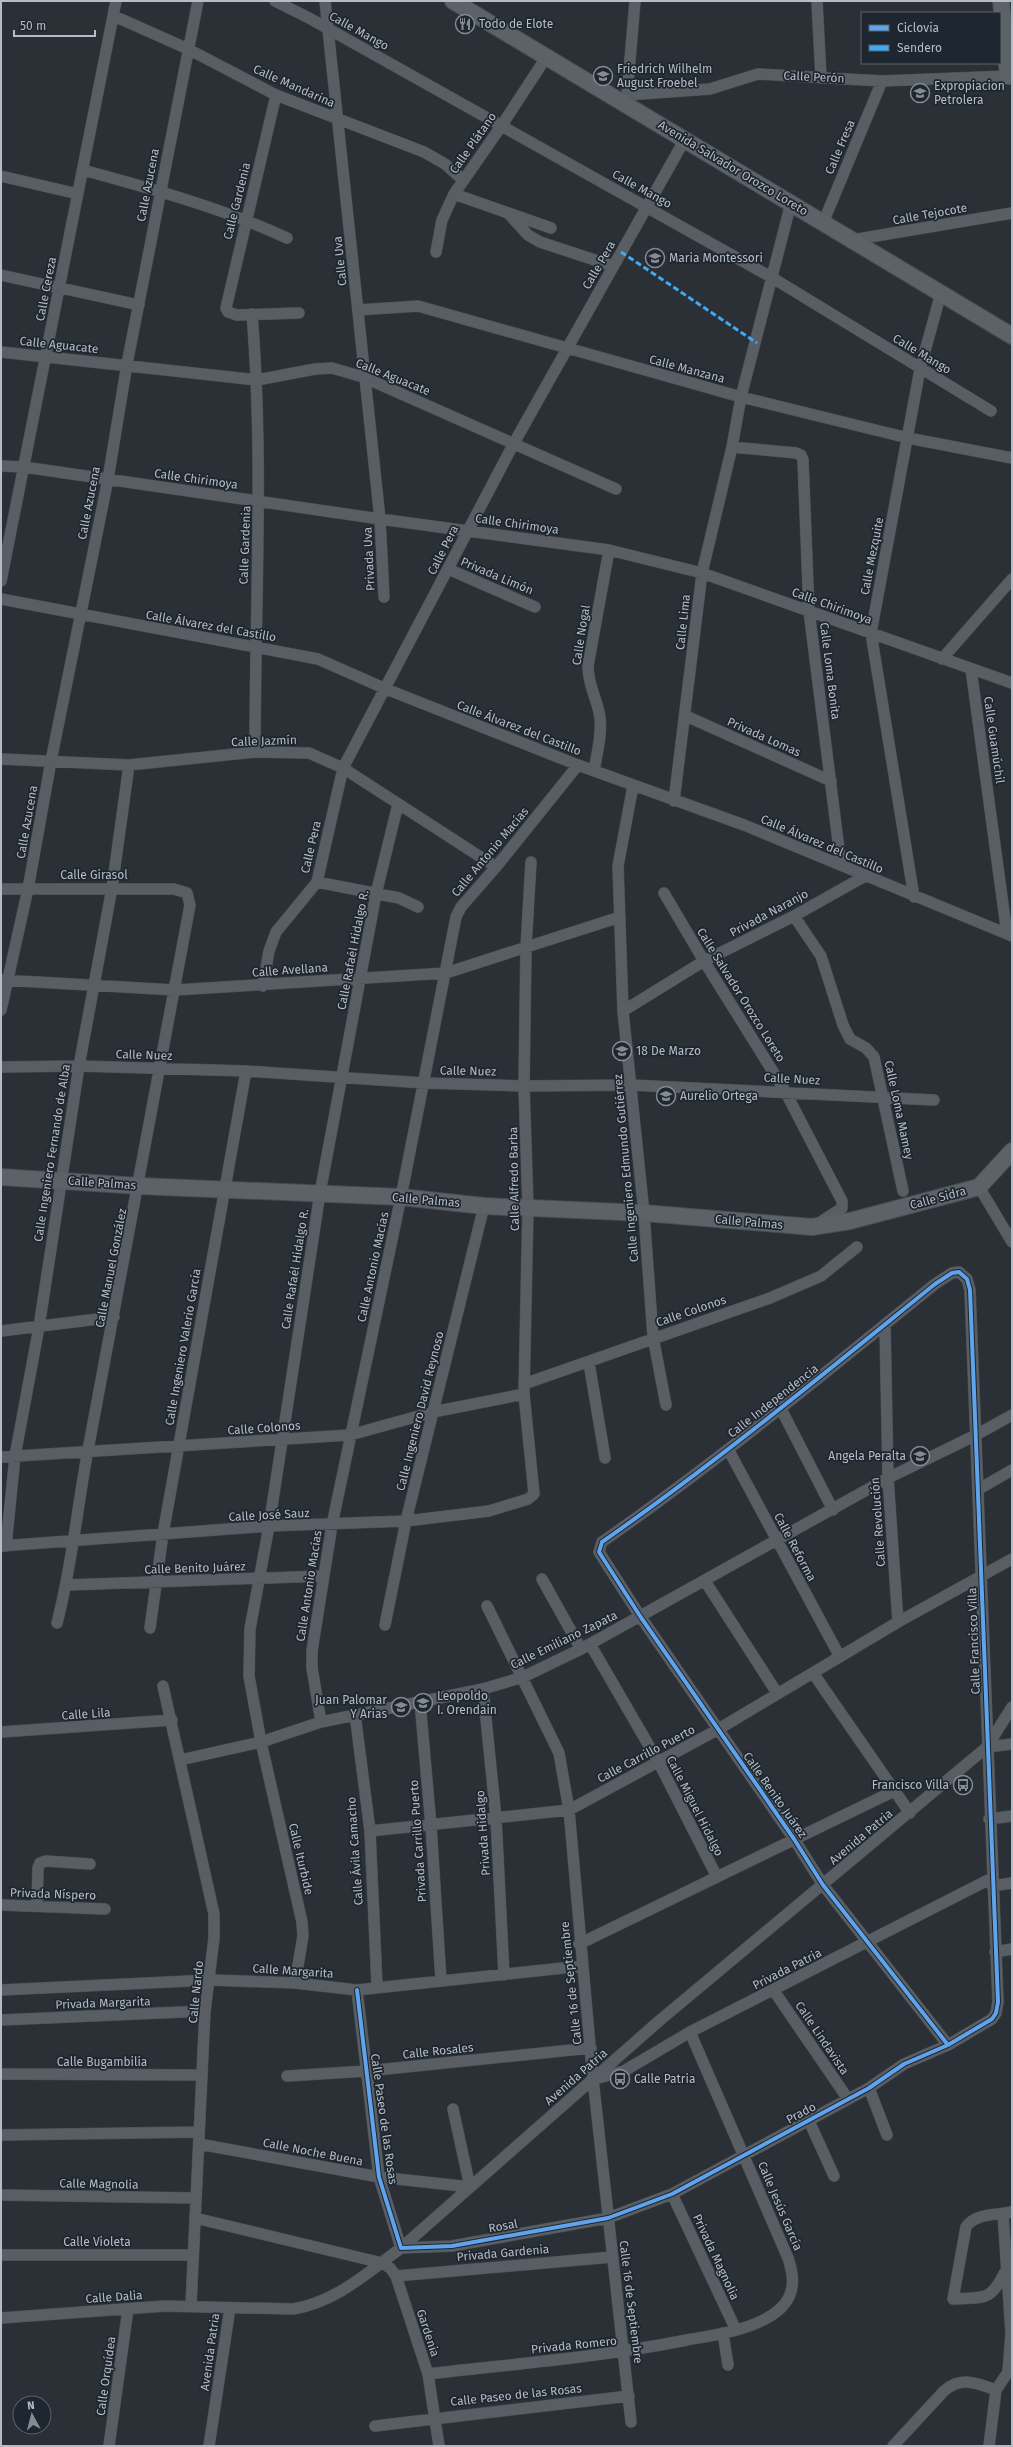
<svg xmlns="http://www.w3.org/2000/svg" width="1013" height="2447" font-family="'Fira Sans',sans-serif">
  <rect width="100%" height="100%" fill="#2a3035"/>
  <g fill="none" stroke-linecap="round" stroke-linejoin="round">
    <g stroke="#484c50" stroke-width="12">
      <path id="street" d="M 275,1 L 309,18 L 771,277 L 991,411
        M 325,1 L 380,519 L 384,597
        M 817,1 L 821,78
        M 114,16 L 188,49 L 276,95 L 424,152 L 445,164 L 463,180
        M 276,95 L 226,308 L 228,312 L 237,315 L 299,313
        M 627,95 L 635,1
        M 622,101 L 627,95 L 710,89 L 758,74 L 882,81 L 1008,76
        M 83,170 C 153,189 222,208 287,238
        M 1,176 L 78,194
        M 454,194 L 551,228
        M 508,213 L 528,235 L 540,242 L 613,266
        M 823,223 L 882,81
        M 852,240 L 1012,213
        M 436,252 L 442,220 L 454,194 L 502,125 L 547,56
        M 1,275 L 139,305
        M 358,310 L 418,306 L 741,397 L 908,438 L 1012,458
        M 252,314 C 264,460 255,606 255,752
        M 1,352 L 257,380 L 315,369 L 332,368 L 363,377 L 616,489
        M 732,447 L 796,453 L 801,455 L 803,460 L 809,611 L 841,865
        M 1,466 L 24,467 L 380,519 L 609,550 L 702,573 L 1012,683
        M 448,569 L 535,607
        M 1,581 L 116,1
        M 1,599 L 318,659 L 386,689 L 578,765 L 744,825 L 1012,936
        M 942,659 L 1012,579
        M 971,669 L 1007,934
        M 686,716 L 831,781
        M 1,759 L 129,765 L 255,752 L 309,753 L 343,768 L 496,867
        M 594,771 C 597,753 602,735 600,718 C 598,700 588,687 588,666 L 609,550
        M 633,786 L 618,866 L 623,1011 L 644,1213 L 653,1337 L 666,1405
        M 674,801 L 702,573 L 732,447 L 741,397 L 791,203
        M 317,882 L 399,898 L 418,907
        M 1,889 L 174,889 L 187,893 L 190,905 C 156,1087 123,1269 88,1450 C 77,1508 72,1566 57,1623
        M 664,893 L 704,961 L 785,1091 L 842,1201 L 842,1208 L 819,1223
        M 914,897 L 871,633 L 920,369 L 941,293
        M 794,916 L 821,956 L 843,1025 L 850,1039 L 866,1048 L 874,1057 L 903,1191
        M 2,980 L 175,990 L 446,973 L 620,917
        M 263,986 L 269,951 L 276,932 L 317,882 L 343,768 L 514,443 L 685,139
        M 1,1010 L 28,889 L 51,761 L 108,479 L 127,364 L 198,1
        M 623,1011 L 704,961 L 794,916 L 865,876
        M 1,1067 L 79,1066 L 246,1071 L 424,1083 L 524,1086 L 631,1085 L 934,1100
        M 979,1187 L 1012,1242
        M 885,1324 L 888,1478 L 898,1622
        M 1,1331 L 114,1317
        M 589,1363 L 605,1458
        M 524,1384 L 770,1298 L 821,1276 L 857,1247
        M 780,1407 L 833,1510
        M 728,1449 L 840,1657
        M 1,1457 L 350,1435 L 433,1412 L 524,1394
        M 979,1489 L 1012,1470
        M 1,1546 L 269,1526 L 406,1521 L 489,1511 L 528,1499 L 534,1494 L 524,1394 L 528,1207 L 524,1086 L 526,947 L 531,862
        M 6,1546 L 15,1456 L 39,1327 L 79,1066 L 112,888 L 129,765
        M 542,1579 L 581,1649
        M 705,1581 L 777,1693
        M 67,1585 L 323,1576
        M 487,1606 L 559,1753 L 569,1810 L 593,2079 L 631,2422
        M 385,1625 L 406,1521 L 484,1206
        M 150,1628 L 163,1534 L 246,1071
        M 590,1644 L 659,1763 L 717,1877
        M 813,1673 L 910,1813
        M 163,1686 L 214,1914 L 214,1938 L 205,2011 L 191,2305
        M 483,1689 L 496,1818 L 504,1975
        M 420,1702 L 431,1826 L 441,1980
        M 355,1714 L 370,1831 L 377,1986
        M 321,1722 L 312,1668 L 312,1651 L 332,1525 L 401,1197 L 456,917 L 461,907 L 496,867 L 578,765
        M 1,1732 L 172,1720
        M 987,1747 L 1012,1744
        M 180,1760 L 261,1742 L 321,1722 L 483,1689 L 523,1677 L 581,1649 L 888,1478 L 976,1435 L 1012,1415
        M 989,1819 L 1012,1816
        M 370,1831 L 569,1810 L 717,1730 L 898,1622 L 1012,1559
        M 992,1886 L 1012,1883
        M 1,1905 L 105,1909
        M 37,1906 L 38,1868 L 40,1863 L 46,1861 L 90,1864
        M 579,1944 L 894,1791
        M 995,1952 L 1012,1949
        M 295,1983 L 303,1936 L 302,1922 L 261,1742 L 249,1676 L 250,1629 L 269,1526 L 320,1193 L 376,894 L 398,804
        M 1,1990 L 210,1980 L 295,1983 L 357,1990 L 582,1966
        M 357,1990 L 379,2177 L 401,2248 L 452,2246 L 608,2218 L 672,2194 L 869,2088 L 904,2064 L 948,2045 L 992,2019 L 996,2013 L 998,2002 L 970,1290 L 967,1279 L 959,1272 L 952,1273 L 935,1284 C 826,1372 717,1462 602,1542 L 599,1552 L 640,1616 L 794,1839 L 823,1885 L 948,2045
        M 774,1991 L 848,2099
        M 1,2020 L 205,2011
        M 1,2074 L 202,2075
        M 287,2076 L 367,2071 L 591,2048
        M 595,2079 L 624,2071 L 690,2032 L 992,1878
        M 869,2088 L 887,2135
        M 809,2121 L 834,2176
        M 1,2135 L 199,2132
        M 199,2144 L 379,2177 L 470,2187 L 453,2109
        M 672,2194 L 736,2330
        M 1,2195 L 196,2198
        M 195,2218 L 382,2263 L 390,2268 L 396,2276 L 428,2374 L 439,2446
        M 1,2255 L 193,2255
        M 1005,2272 C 990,2302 985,2297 953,2299 L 966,2227 C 975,2213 997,2215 1012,2212
        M 396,2276 L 612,2257
        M 1,2318 L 165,2306 L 293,2309 C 336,2302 367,2273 401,2248 L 659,2021 L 987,1747 L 1012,1707
        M 723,2333 L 728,2365
        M 428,2374 C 515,2364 601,2357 687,2340 C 716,2335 759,2329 781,2308 C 796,2293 794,2276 788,2258 L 690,2032
        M 996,2390 L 1008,2372 L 1011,2333 L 1003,2214
        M 375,2426 L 629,2396
        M 109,2446 L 128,2309
        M 209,2446 L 230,2308
        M 893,2446 L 944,2391 C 961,2376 977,2383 996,2390 L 989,2446"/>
    </g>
    <g stroke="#484c50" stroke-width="18">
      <path id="secondary" d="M 453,1 L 1012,336
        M 1001,1 L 1008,76 L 1012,75
        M 1,1177 L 140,1186 L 401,1197 L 484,1206 L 644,1213 L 812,1227 L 850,1221 L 979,1187 L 1012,1151"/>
    </g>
    <use href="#street" stroke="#595e64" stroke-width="11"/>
    <use href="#secondary" stroke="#5d6268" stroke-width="16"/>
    <path stroke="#3fa9f5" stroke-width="3" stroke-dasharray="6 3" stroke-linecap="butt" d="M 621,252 L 757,343"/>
    <g stroke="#1e262f" stroke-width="6">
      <path id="cycleway" d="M 357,1990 L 379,2177 L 401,2248 L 452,2246 L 608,2218 L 672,2194 L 869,2088 L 904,2064 L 948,2045 L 992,2019 L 996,2013 L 998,2002 L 970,1290 L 967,1279 L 959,1272 L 952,1273 L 935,1284 C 826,1372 717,1462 602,1542 L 599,1552 L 640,1616 L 794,1839 L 823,1885 L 948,2045"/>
    </g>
    <use href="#cycleway" stroke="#60a3ed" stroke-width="4"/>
  </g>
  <defs>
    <g id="restaurant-ring" transform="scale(1)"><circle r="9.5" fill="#1e262f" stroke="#848b93" stroke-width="1.5"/><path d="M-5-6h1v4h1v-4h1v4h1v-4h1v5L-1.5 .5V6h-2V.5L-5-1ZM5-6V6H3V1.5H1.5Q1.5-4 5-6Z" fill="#848b93"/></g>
    <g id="school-ring" transform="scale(1)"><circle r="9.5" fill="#1e262f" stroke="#848b93" stroke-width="1.5"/><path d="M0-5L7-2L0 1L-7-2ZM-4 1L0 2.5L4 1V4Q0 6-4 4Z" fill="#848b93"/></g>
    <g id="bus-ring" transform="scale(1)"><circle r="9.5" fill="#1e262f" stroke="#848b93" stroke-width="1.5"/><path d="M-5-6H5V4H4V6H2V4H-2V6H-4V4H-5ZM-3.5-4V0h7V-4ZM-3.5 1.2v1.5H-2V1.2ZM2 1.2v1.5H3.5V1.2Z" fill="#848b93"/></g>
  </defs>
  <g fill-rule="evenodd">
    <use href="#restaurant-ring" x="465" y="24"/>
    <use href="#school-ring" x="603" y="76"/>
    <use href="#school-ring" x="920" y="93"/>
    <use href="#school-ring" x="655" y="258"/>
    <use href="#school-ring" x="622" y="1051"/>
    <use href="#school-ring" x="666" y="1096"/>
    <use href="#school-ring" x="920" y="1456"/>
    <use href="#school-ring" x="423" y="1703"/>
    <use href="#school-ring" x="401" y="1707"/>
    <use href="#bus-ring" x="963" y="1785"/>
    <use href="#bus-ring" x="620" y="2079"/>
  </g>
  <g text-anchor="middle" stroke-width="3.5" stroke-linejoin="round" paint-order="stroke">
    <g font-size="12" fill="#b4bcc6" stroke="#1e262f" text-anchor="start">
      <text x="479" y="28">Todo de Elote</text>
      <text x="617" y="73">Friedrich Wilhelm<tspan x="617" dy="14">August Froebel</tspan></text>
      <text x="934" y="90">Expropiacion<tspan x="934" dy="14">Petrolera</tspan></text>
      <text x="669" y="262">Maria Montessori</text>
      <text x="636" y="1055">18 De Marzo</text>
      <text x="680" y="1100">Aurelio Ortega</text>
      <text x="906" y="1460" text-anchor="end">Angela Peralta</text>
      <text x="437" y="1700">Leopoldo<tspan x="437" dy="14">I. Orendain</tspan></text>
      <text x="387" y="1704" text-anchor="end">Juan Palomar<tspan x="387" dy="14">Y Arias</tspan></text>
      <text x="949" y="1789" text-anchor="end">Francisco Villa</text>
      <text x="634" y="2083">Calle Patria</text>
    </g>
    <g font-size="12" fill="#b4bcc6" stroke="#1e262f">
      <text transform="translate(359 31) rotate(29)" y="4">Calle Mango</text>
      <text transform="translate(814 77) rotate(3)" y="4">Calle Perón</text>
      <text transform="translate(294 86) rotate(24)" y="4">Calle Mandarina</text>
      <text transform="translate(473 143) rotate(-55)" y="4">Calle Plátano</text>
      <text transform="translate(840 147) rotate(-67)" y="4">Calle Fresa</text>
      <text transform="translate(733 168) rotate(31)" y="4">Avenida Salvador Orozco Loreto</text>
      <text transform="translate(148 185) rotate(-79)" y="4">Calle Azucena</text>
      <text transform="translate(642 189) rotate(29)" y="4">Calle Mango</text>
      <text transform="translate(237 201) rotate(-76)" y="4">Calle Gardenia</text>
      <text transform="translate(930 214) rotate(-10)" y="4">Calle Tejocote</text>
      <text transform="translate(340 261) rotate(-96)" y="4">Calle Uva</text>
      <text transform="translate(599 265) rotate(-60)" y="4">Calle Pera</text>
      <text transform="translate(46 289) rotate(-79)" y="4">Calle Cereza</text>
      <text transform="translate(59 345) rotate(6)" y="4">Calle Aguacate</text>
      <text transform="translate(922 354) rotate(31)" y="4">Calle Mango</text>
      <text transform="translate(687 369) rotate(15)" y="4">Calle Manzana</text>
      <text transform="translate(393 377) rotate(22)" y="4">Calle Aguacate</text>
      <text transform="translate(196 479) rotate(8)" y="4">Calle Chirimoya</text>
      <text transform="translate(89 503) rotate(-79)" y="4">Calle Azucena</text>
      <text transform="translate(517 524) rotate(8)" y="4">Calle Chirimoya</text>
      <text transform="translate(245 545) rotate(-88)" y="4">Calle Gardenia</text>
      <text transform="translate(443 550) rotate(-63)" y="4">Calle Pera</text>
      <text transform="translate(872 556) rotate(-79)" y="4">Calle Mezquite</text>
      <text transform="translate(369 559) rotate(-93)" y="4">Privada Uva</text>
      <text transform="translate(497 576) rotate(23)" y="4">Privada Limón</text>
      <text transform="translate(832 606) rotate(20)" y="4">Calle Chirimoya</text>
      <text transform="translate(683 622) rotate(-84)" y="4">Calle Lima</text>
      <text transform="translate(211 626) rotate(10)" y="4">Calle Álvarez del Castillo</text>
      <text transform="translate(581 635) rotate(-81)" y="4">Calle Nogal</text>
      <text transform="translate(830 671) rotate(83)" y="4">Calle Loma Bonita</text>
      <text transform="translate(519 728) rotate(21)" y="4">Calle Álvarez del Castillo</text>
      <text transform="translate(764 737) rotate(24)" y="4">Privada Lomas</text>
      <text transform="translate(994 740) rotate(82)" y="4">Calle Guamúchil</text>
      <text transform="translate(264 741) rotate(-2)" y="4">Calle Jazmín</text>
      <text transform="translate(27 822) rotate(-80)" y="4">Calle Azucena</text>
      <text transform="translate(822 844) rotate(23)" y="4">Calle Álvarez del Castillo</text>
      <text transform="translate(311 847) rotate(-77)" y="4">Calle Pera</text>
      <text transform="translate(490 852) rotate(-50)" y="4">Calle Antonio Macías</text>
      <text x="94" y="879">Calle Girasol</text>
      <text transform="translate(769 913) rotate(-28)" y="4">Privada Naranjo</text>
      <text transform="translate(353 950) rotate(-79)" y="4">Calle Rafaél Hidalgo R.</text>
      <text transform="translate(290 970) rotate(-4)" y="4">Calle Avellana</text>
      <text transform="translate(741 995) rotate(58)" y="4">Calle Salvador Orozco Loreto</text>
      <text transform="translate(144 1055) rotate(2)" y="4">Calle Nuez</text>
      <text transform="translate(468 1071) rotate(1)" y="4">Calle Nuez</text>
      <text transform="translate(792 1079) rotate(3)" y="4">Calle Nuez</text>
      <text transform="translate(899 1110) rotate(78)" y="4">Calle Loma Mamey</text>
      <text transform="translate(52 1153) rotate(-81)" y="4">Calle Ingeniero Fernando de Alba</text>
      <text transform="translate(626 1168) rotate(-95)" y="4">Calle Ingeniero Edmundo Gutiérrez</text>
      <text transform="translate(514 1179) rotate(-91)" y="4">Calle Alfredo Barba</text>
      <text transform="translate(102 1183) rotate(4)" y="4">Calle Palmas</text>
      <text transform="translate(938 1198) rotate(-15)" y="4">Calle Sidra</text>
      <text transform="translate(426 1200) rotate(5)" y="4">Calle Palmas</text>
      <text transform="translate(749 1222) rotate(5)" y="4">Calle Palmas</text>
      <text transform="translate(373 1267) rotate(-78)" y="4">Calle Antonio Macías</text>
      <text transform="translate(111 1268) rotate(-79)" y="4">Calle Manuel González</text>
      <text transform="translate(295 1269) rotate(-81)" y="4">Calle Rafaél Hidalgo R.</text>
      <text transform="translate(691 1311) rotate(-19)" y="4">Calle Colonos</text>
      <text transform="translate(183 1347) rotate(-80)" y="4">Calle Ingeniero Valerio García</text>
      <text transform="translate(773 1401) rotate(-38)" y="4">Calle Independencia</text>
      <text transform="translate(420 1411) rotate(-76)" y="4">Calle Ingeniero David Reynoso</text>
      <text transform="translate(264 1428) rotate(-4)" y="4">Calle Colonos</text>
      <text transform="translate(269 1515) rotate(-3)" y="4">Calle José Sauz</text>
      <text transform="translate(878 1522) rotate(-94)" y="4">Calle Revolución</text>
      <text transform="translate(795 1547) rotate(62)" y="4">Calle Reforma</text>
      <text transform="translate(195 1568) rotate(-2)" y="4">Calle Benito Juárez</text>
      <text transform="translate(309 1586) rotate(-81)" y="4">Calle Antonio Macías</text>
      <text transform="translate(564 1640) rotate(-26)" y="4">Calle Emiliano Zapata</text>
      <text transform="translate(974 1641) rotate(-92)" y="4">Calle Francisco Villa</text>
      <text transform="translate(86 1714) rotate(-4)" y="4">Calle Lila</text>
      <text transform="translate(646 1754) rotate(-28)" y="4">Calle Carrillo Puerto</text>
      <text transform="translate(775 1795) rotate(55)" y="4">Calle Benito Juárez</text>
      <text transform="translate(695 1806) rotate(63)" y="4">Calle Miguel Hidalgo</text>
      <text transform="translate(483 1833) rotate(-94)" y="4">Privada Hidalgo</text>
      <text transform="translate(861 1837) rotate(-40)" y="4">Avenida Patria</text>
      <text transform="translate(418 1841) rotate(-94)" y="4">Privada Carrillo Puerto</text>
      <text transform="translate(355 1851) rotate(-94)" y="4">Calle Ávila Camacho</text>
      <text transform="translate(301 1859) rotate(77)" y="4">Calle Iturbide</text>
      <text transform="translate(53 1894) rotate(2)" y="4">Privada Níspero</text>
      <text transform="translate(787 1969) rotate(-27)" y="4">Privada Patria</text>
      <text transform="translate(293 1971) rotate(4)" y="4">Calle Margarita</text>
      <text transform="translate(571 1983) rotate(-96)" y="4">Calle 16 de Septiembre</text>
      <text transform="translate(196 1992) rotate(-84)" y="4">Calle Nardo</text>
      <text transform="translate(103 2003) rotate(-2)" y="4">Privada Margarita</text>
      <text transform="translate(822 2038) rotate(56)" y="4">Calle Lindavista</text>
      <text transform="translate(438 2051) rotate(-6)" y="4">Calle Rosales</text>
      <text x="102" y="2066">Calle Bugambilia</text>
      <text transform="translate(576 2077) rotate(-41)" y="4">Avenida Patria</text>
      <text transform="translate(801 2113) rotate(-28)" y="4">Prado</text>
      <text transform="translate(384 2119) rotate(82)" y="4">Calle Paseo de las Rosas</text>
      <text transform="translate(313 2152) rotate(11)" y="4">Calle Noche Buena</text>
      <text transform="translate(99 2184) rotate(1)" y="4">Calle Magnolia</text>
      <text transform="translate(780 2206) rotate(67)" y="4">Calle Jesús García</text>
      <text transform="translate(503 2226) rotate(-10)" y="4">Rosal</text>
      <text x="97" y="2246">Calle Violeta</text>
      <text transform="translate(503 2253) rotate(-5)" y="4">Privada Gardenia</text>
      <text transform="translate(716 2257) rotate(65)" y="4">Privada Magnolia</text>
      <text transform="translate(114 2297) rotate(-4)" y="4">Calle Dalia</text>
      <text transform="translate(631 2302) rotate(83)" y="4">Calle 16 de Septiembre</text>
      <text transform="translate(428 2333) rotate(72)" y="4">Gardenia</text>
      <text transform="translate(574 2345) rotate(-6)" y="4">Privada Romero</text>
      <text transform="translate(210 2352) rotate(-82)" y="4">Avenida Patria</text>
      <text transform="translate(106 2376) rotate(-82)" y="4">Calle Orquídea</text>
      <text transform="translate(516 2395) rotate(-6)" y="4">Calle Paseo de las Rosas</text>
    </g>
  </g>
  <rect width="1013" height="2447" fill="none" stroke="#b4bcc6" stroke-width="4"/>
  <rect x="861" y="12" width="140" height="52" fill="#1e262f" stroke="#5a626b"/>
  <rect x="869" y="25" width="20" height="6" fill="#60a3ed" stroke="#5a626b"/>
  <text x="897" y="32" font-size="12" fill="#b4bcc6">Ciclovía</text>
  <rect x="869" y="45" width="20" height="6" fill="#3fa9f5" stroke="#5a626b"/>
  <text x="897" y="52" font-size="12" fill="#b4bcc6">Sendero</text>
  <g transform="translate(32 2415) rotate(353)"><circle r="19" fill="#1e262f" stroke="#5a626b"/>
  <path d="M0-3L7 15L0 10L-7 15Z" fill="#848b93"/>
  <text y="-6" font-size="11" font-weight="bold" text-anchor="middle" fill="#b4bcc6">N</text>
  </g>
  <path d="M14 30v6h81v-6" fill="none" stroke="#b4bcc6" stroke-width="2"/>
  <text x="20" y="30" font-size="12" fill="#b4bcc6" stroke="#1e262f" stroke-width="3" paint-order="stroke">50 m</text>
</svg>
